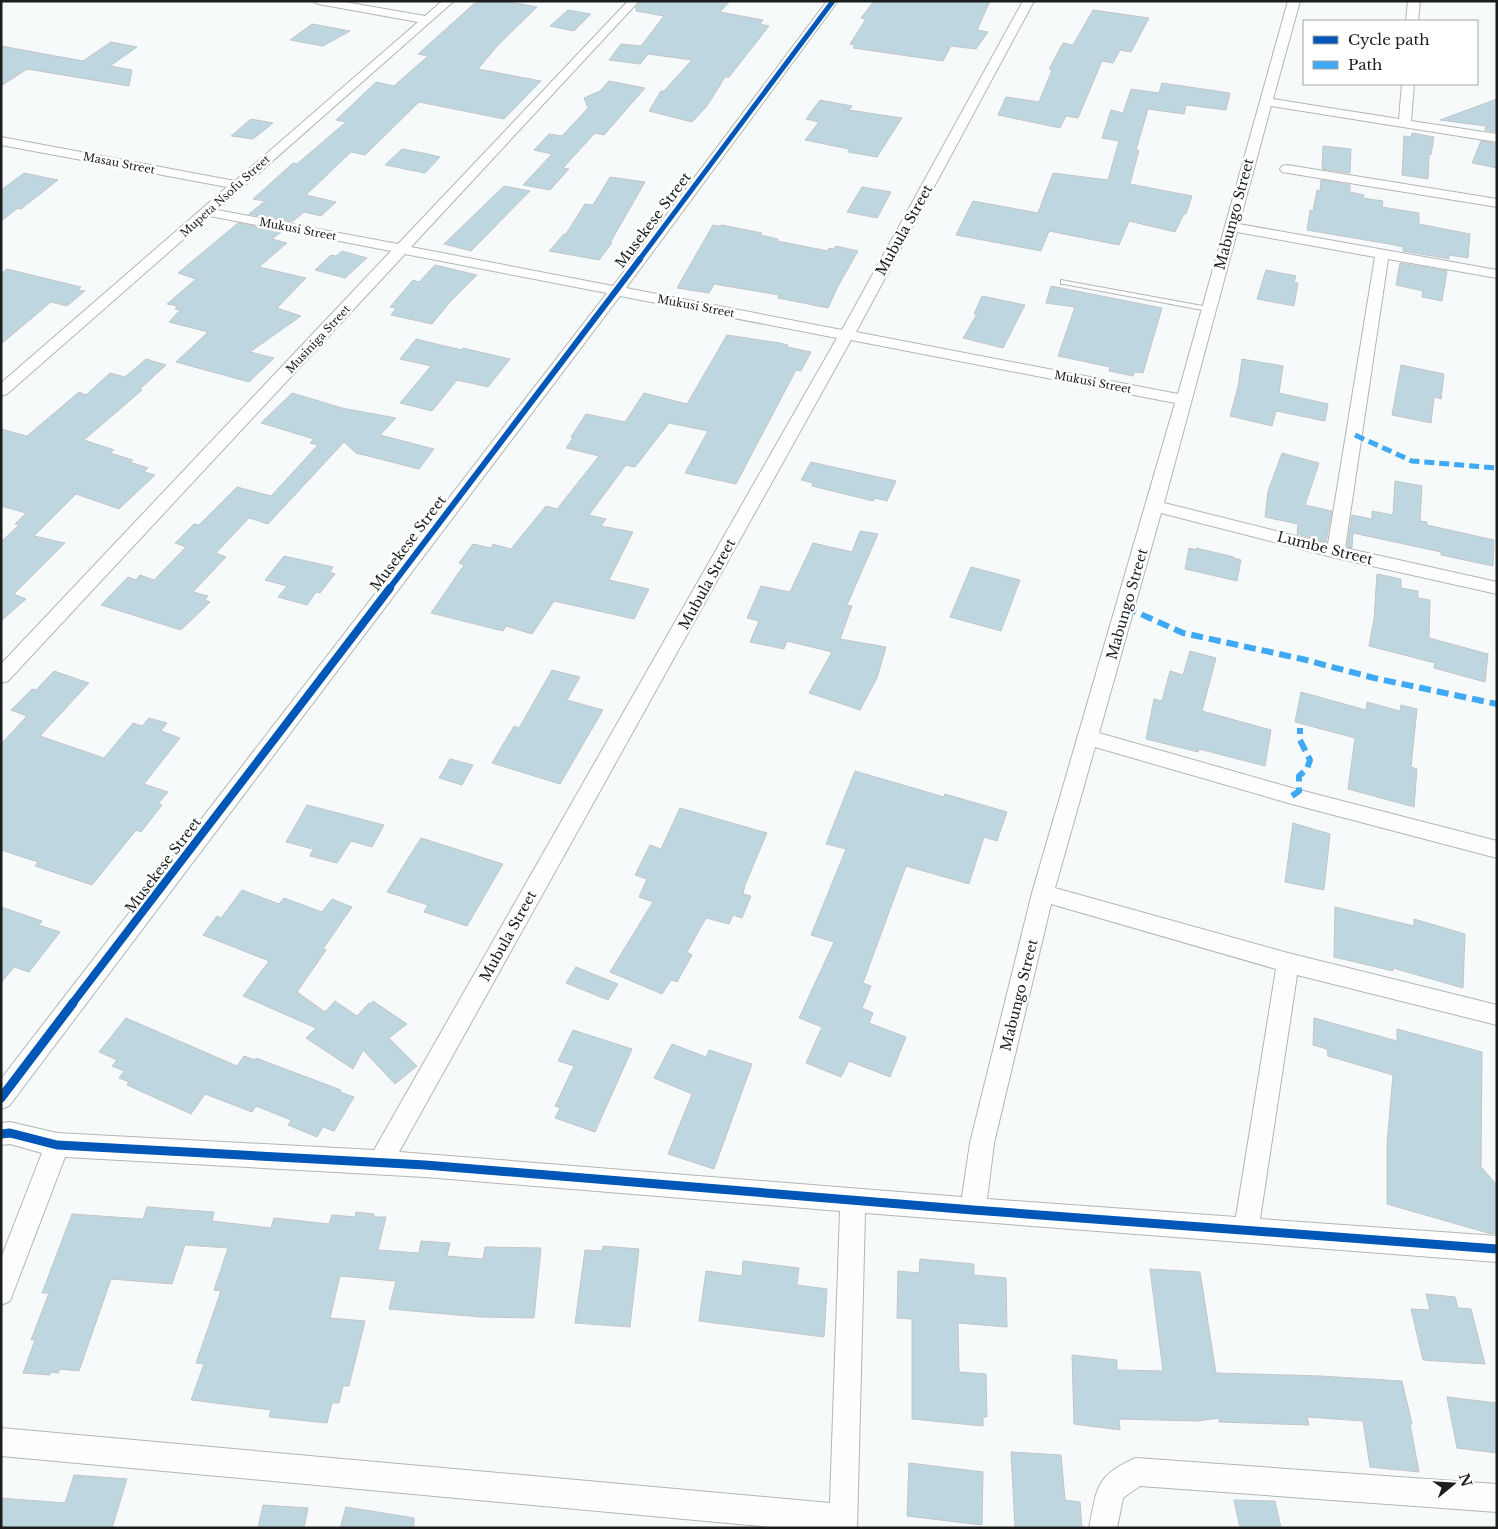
<svg xmlns="http://www.w3.org/2000/svg" width="1498" height="1529" font-family="'Libre Baskerville',serif">
  <rect width="100%" height="100%" fill="#f6fafb"/>
  <path fill="#bed6e0" stroke="#c3c6c7" d="M 477,1 L 506,1 L 537,7 L 498,45 L 478,69 L 541,81 L 504,119 L 419,102 L 365,155 L 351,152 L 306,195 L 336,202 L 321,216 L 304,212 L 292,222 L 249,214 L 265,201 L 253,199 L 293,163 L 297,164 L 346,122 L 336,120 L 354,103 L 376,82 L 394,86 L 428,56 L 418,54 Z
    M 641,1 L 730,1 L 720,12 L 763,20 L 760,24 L 769,26 L 729,77 L 725,77 L 707,106 L 692,122 L 649,111 L 661,91 L 664,91 L 692,60 L 648,54 L 640,64 L 609,60 L 621,44 L 641,46 L 664,16 L 636,11 L 636,7 Z
    M 874,1 L 990,1 L 977,30 L 988,32 L 976,49 L 951,46 L 943,61 L 853,48 L 855,45 L 850,44 L 866,19 L 861,18 Z
    M 568,10 L 591,14 L 574,31 L 550,26 Z
    M 1093,10 L 1149,18 L 1131,52 L 1120,50 L 1113,63 L 1102,61 L 1078,118 L 1066,116 L 1060,128 L 998,115 L 1006,97 L 1039,102 L 1052,70 L 1049,69 L 1063,43 L 1073,45 Z
    M 312,24 L 350,31 L 323,46 L 290,40 Z
    M 111,42 L 137,47 L 110,66 L 132,70 L 129,86 L 27,69 L 1,86 L 1,46 L 83,61 Z
    M 609,81 L 645,88 L 604,135 L 595,133 L 563,168 L 569,169 L 550,190 L 523,185 L 552,154 L 534,150 L 549,134 L 562,136 L 588,108 L 584,98 L 600,91 Z
    M 1162,83 L 1230,93 L 1226,110 L 1186,105 L 1184,114 L 1148,109 L 1136,150 L 1139,150 L 1130,184 L 1192,196 L 1186,214 L 1184,214 L 1175,232 L 1129,221 L 1119,245 L 1049,231 L 1041,251 L 956,235 L 973,201 L 1038,213 L 1053,173 L 1108,180 L 1119,141 L 1102,138 L 1111,110 L 1123,113 L 1131,89 L 1159,93 Z
    M 1497,99 L 1497,132 L 1485,130 L 1486,126 L 1440,120 Z
    M 820,100 L 852,106 L 849,110 L 902,118 L 877,157 L 848,152 L 849,149 L 805,140 L 819,122 L 806,119 Z
    M 251,119 L 273,123 L 253,139 L 231,136 Z
    M 1412,133 L 1434,137 L 1431,155 L 1429,154 L 1428,179 L 1402,175 L 1404,136 L 1411,137 Z
    M 1481,141 L 1497,144 L 1497,168 L 1472,163 Z
    M 1323,146 L 1351,149 L 1350,173 L 1322,169 Z
    M 402,149 L 428,154 L 440,157 L 425,173 L 385,165 Z
    M 24,173 L 58,180 L 21,209 L 18,208 L 1,221 L 1,190 Z
    M 610,177 L 645,182 L 610,243 L 612,243 L 599,260 L 549,251 L 564,234 L 566,234 L 585,204 L 593,205 Z
    M 1321,180 L 1350,185 L 1350,192 L 1364,195 L 1363,198 L 1383,201 L 1382,207 L 1419,213 L 1419,224 L 1470,234 L 1468,258 L 1449,255 L 1449,259 L 1403,251 L 1403,247 L 1389,244 L 1307,230 L 1310,210 L 1313,211 L 1317,190 L 1320,191 Z
    M 504,186 L 530,191 L 471,251 L 444,244 Z
    M 862,187 L 891,192 L 877,218 L 847,212 Z
    M 238,223 L 281,232 L 272,239 L 287,243 L 259,267 L 306,278 L 277,308 L 301,316 L 250,352 L 274,358 L 249,382 L 176,362 L 208,332 L 169,322 L 180,310 L 175,309 L 177,306 L 167,304 L 196,279 L 178,273 Z
    M 713,225 L 720,226 L 722,225 L 762,233 L 760,235 L 778,239 L 777,241 L 828,251 L 829,248 L 834,249 L 836,246 L 858,251 L 837,288 L 828,308 L 778,298 L 779,295 L 714,284 L 709,293 L 677,288 Z
    M 342,251 L 367,258 L 345,278 L 315,270 L 331,255 L 336,256 Z
    M 1400,263 L 1447,271 L 1442,301 L 1422,297 L 1423,291 L 1396,285 Z
    M 435,265 L 477,275 L 450,302 L 432,324 L 391,315 L 396,308 L 390,307 L 413,280 L 419,282 Z
    M 7,269 L 81,287 L 78,290 L 85,291 L 67,306 L 51,302 L 1,344 L 1,274 Z
    M 1266,270 L 1296,276 L 1294,282 L 1298,283 L 1294,306 L 1257,299 Z
    M 1051,286 L 1162,308 L 1143,373 L 1135,372 L 1133,376 L 1109,371 L 1110,367 L 1058,356 L 1075,307 L 1046,303 Z
    M 982,296 L 1025,305 L 1003,348 L 963,338 L 977,314 L 974,314 Z
    M 727,335 L 780,343 L 788,345 L 787,347 L 811,352 L 801,371 L 796,370 L 736,484 L 685,473 L 708,431 L 669,423 L 635,467 L 626,465 L 589,515 L 606,519 L 601,526 L 633,532 L 609,580 L 649,589 L 634,619 L 554,601 L 532,634 L 506,626 L 503,631 L 431,613 L 464,565 L 459,563 L 473,544 L 491,548 L 493,544 L 511,549 L 546,506 L 557,509 L 599,456 L 566,448 L 573,438 L 571,437 L 586,414 L 625,422 L 644,393 L 687,404 Z
    M 416,339 L 449,347 L 462,350 L 463,348 L 510,359 L 488,387 L 457,380 L 432,411 L 400,403 L 431,366 L 400,359 Z
    M 146,359 L 166,365 L 140,389 L 142,390 L 84,440 L 114,450 L 110,453 L 133,460 L 130,462 L 148,468 L 144,472 L 155,475 L 119,509 L 76,494 L 34,536 L 65,543 L 14,594 L 26,599 L 1,621 L 1,542 L 19,525 L 15,524 L 26,513 L 1,506 L 1,429 L 27,436 L 79,392 L 86,395 L 110,373 L 125,377 Z
    M 1242,359 L 1283,366 L 1279,393 L 1328,404 L 1325,421 L 1276,411 L 1272,426 L 1230,416 L 1238,387 Z
    M 1401,365 L 1444,374 L 1441,399 L 1434,397 L 1431,423 L 1392,415 Z
    M 292,393 L 342,408 L 396,418 L 380,435 L 434,449 L 419,469 L 356,453 L 344,442 L 268,524 L 249,518 L 216,553 L 226,557 L 193,592 L 208,596 L 205,600 L 210,602 L 181,630 L 101,605 L 128,577 L 136,580 L 140,575 L 154,580 L 186,547 L 175,543 L 194,524 L 199,525 L 237,487 L 271,496 L 318,445 L 310,443 L 314,439 L 261,423 Z
    M 1282,453 L 1319,463 L 1305,505 L 1332,511 L 1326,542 L 1297,534 L 1298,524 L 1265,517 L 1268,491 Z
    M 811,462 L 896,481 L 887,501 L 875,498 L 873,501 L 812,486 L 813,483 L 801,480 Z
    M 1395,481 L 1422,486 L 1420,521 L 1427,522 L 1427,525 L 1494,540 L 1493,566 L 1441,555 L 1441,552 L 1353,533 L 1352,548 L 1347,547 L 1352,515 L 1372,519 L 1372,511 L 1393,515 Z
    M 860,531 L 878,534 L 847,605 L 852,606 L 840,639 L 886,647 L 877,678 L 860,710 L 809,693 L 832,652 L 787,641 L 784,649 L 750,642 L 759,621 L 747,618 L 761,586 L 790,592 L 813,543 L 852,552 Z
    M 1189,548 L 1196,550 L 1196,548 L 1234,557 L 1234,558 L 1241,560 L 1237,581 L 1185,569 Z
    M 284,556 L 333,567 L 330,572 L 335,574 L 320,593 L 316,592 L 307,605 L 278,597 L 287,586 L 265,580 Z
    M 971,567 L 1020,580 L 1001,631 L 950,617 Z
    M 1377,574 L 1401,579 L 1401,588 L 1418,591 L 1418,598 L 1430,600 L 1429,638 L 1488,654 L 1485,682 L 1434,668 L 1435,663 L 1369,646 L 1374,619 Z
    M 1190,651 L 1216,658 L 1202,711 L 1271,730 L 1265,766 L 1199,749 L 1198,752 L 1146,739 L 1154,699 L 1162,701 L 1170,671 L 1183,675 Z
    M 552,670 L 580,677 L 567,700 L 603,710 L 560,784 L 492,763 L 514,726 L 519,728 Z
    M 54,671 L 89,683 L 40,736 L 104,758 L 133,723 L 142,726 L 149,718 L 167,723 L 161,731 L 180,738 L 144,784 L 168,792 L 158,804 L 162,805 L 141,832 L 136,830 L 92,885 L 35,866 L 38,862 L 1,850 L 1,744 L 27,716 L 11,710 L 32,689 L 36,690 Z
    M 1301,692 L 1366,710 L 1367,702 L 1400,711 L 1401,705 L 1417,709 L 1411,767 L 1417,769 L 1414,807 L 1348,789 L 1355,738 L 1295,722 Z
    M 450,759 L 473,765 L 462,785 L 439,778 Z
    M 855,771 L 944,797 L 945,794 L 1007,812 L 997,841 L 984,837 L 969,884 L 906,866 L 863,983 L 871,986 L 862,1008 L 873,1013 L 869,1023 L 906,1037 L 890,1077 L 849,1061 L 841,1077 L 806,1063 L 822,1027 L 799,1018 L 834,942 L 811,935 L 846,849 L 826,844 Z
    M 307,805 L 384,825 L 372,847 L 351,841 L 337,863 L 310,856 L 313,849 L 286,842 Z
    M 680,808 L 767,833 L 745,885 L 743,894 L 751,896 L 742,918 L 733,915 L 729,924 L 706,918 L 687,952 L 692,955 L 677,982 L 671,980 L 662,994 L 610,972 L 653,902 L 639,897 L 647,879 L 635,875 L 650,845 L 661,849 Z
    M 1293,823 L 1330,834 L 1324,890 L 1285,882 Z
    M 421,838 L 503,864 L 467,926 L 424,912 L 428,905 L 387,892 Z
    M 242,890 L 279,904 L 284,898 L 322,912 L 332,899 L 352,907 L 323,949 L 326,950 L 297,992 L 325,1012 L 335,1001 L 357,1016 L 369,1003 L 371,1004 L 373,1001 L 407,1024 L 389,1038 L 417,1066 L 395,1084 L 363,1050 L 353,1069 L 306,1038 L 316,1028 L 243,996 L 269,961 L 203,935 L 217,916 L 221,918 Z
    M 1,907 L 42,921 L 39,925 L 60,932 L 29,972 L 14,967 L 1,983 Z
    M 1335,907 L 1414,926 L 1414,919 L 1465,934 L 1463,988 L 1393,968 L 1393,971 L 1334,957 Z
    M 576,967 L 618,984 L 608,1000 L 566,983 Z
    M 126,1018 L 237,1066 L 244,1056 L 255,1060 L 256,1058 L 341,1090 L 340,1092 L 354,1097 L 334,1131 L 323,1127 L 317,1137 L 288,1125 L 291,1120 L 256,1106 L 252,1112 L 205,1094 L 191,1114 L 127,1085 L 129,1082 L 119,1078 L 124,1071 L 112,1066 L 117,1060 L 99,1052 Z
    M 1314,1018 L 1397,1041 L 1397,1029 L 1482,1052 L 1481,1167 L 1497,1185 L 1497,1234 L 1488,1233 L 1387,1204 L 1387,1144 L 1393,1075 L 1328,1056 L 1327,1049 L 1313,1045 Z
    M 573,1030 L 632,1049 L 595,1132 L 555,1118 L 560,1108 L 555,1106 L 574,1066 L 558,1061 Z
    M 672,1044 L 706,1057 L 709,1050 L 752,1064 L 714,1169 L 668,1154 L 692,1094 L 654,1078 Z
    M 147,1207 L 214,1212 L 212,1221 L 271,1228 L 274,1218 L 329,1224 L 332,1215 L 355,1217 L 356,1212 L 374,1214 L 374,1217 L 386,1217 L 378,1250 L 419,1253 L 421,1241 L 450,1243 L 447,1256 L 483,1259 L 485,1247 L 541,1248 L 534,1318 L 481,1317 L 389,1309 L 396,1281 L 340,1276 L 330,1318 L 365,1321 L 349,1386 L 343,1386 L 339,1403 L 332,1403 L 327,1423 L 269,1417 L 271,1410 L 191,1400 L 204,1364 L 196,1363 L 221,1291 L 214,1290 L 228,1248 L 185,1245 L 172,1284 L 111,1279 L 79,1371 L 60,1369 L 58,1373 L 51,1372 L 50,1375 L 23,1373 L 35,1340 L 31,1340 L 49,1293 L 42,1293 L 72,1214 L 143,1219 Z
    M 603,1246 L 639,1249 L 630,1327 L 575,1323 L 585,1250 L 602,1251 Z
    M 920,1259 L 974,1264 L 974,1275 L 1006,1278 L 1007,1327 L 958,1323 L 959,1372 L 986,1374 L 987,1417 L 983,1417 L 983,1426 L 912,1419 L 912,1319 L 897,1318 L 898,1271 L 919,1273 Z
    M 743,1261 L 799,1268 L 797,1285 L 827,1289 L 824,1337 L 699,1321 L 706,1271 L 742,1276 Z
    M 1150,1269 L 1200,1272 L 1216,1373 L 1320,1376 L 1402,1381 L 1412,1424 L 1410,1424 L 1419,1472 L 1370,1467 L 1363,1421 L 1307,1417 L 1309,1425 L 1219,1422 L 1219,1418 L 1197,1421 L 1119,1419 L 1120,1430 L 1074,1424 L 1072,1355 L 1117,1360 L 1117,1370 L 1163,1371 Z
    M 1426,1294 L 1455,1297 L 1458,1308 L 1471,1309 L 1485,1364 L 1423,1360 L 1411,1309 L 1430,1310 Z
    M 1447,1397 L 1497,1403 L 1497,1453 L 1457,1448 Z
    M 1011,1452 L 1061,1455 L 1065,1500 L 1080,1502 L 1082,1528 L 1015,1528 Z
    M 909,1463 L 983,1472 L 982,1525 L 907,1516 Z
    M 74,1475 L 127,1479 L 112,1528 L 1,1528 L 1,1498 L 65,1503 Z
    M 1234,1500 L 1275,1501 L 1281,1528 L 1240,1528 Z
    M 263,1505 L 308,1508 L 304,1528 L 258,1528 Z
    M 346,1507 L 414,1518 L 414,1528 L 340,1528 Z"/>
  <g fill="none" stroke-linecap="round" stroke-linejoin="round">
    <g stroke="#b3b6b6" stroke-width="2">
      <path id="lane" d="M 1061,280 L 1208,307 L 1212,309 L 1208,311 L 1064,284 L 1061,284 Z"/>
    </g>
    <g stroke="#b3b6b6" stroke-width="2">
      <path id="street" d="M 313,1 L 339,1 L 425,16 L 442,1 L 454,1 L 217,210 L 398,244 L 628,1 L 639,1 L 411,247 L 613,286 L 827,1 L 838,1 L 626,288 L 842,330 L 1023,1 L 1034,1 L 856,332 L 1178,394 L 1288,1 L 1300,1 L 1273,99 L 1399,119 L 1402,84 L 1414,84 L 1411,121 L 1497,134 L 1497,142 L 1271,106 L 1239,224 L 1497,270 L 1497,278 L 1388,259 L 1345,548 L 1497,582 L 1497,594 L 1336,558 L 1161,513 L 1099,733 L 1292,788 L 1497,841 L 1497,858 L 1292,804 L 1095,747 L 1055,888 L 1288,953 L 1497,1005 L 1497,1025 L 1297,975 L 1260,1219 L 1497,1236 L 1497,1262 L 865,1213 L 857,1528 L 782,1528 L 1,1456 L 1,1428 L 830,1503 L 840,1211 L 425,1177 L 65,1157 L 10,1301 L 1,1305 L 1,1258 L 42,1153 L 10,1144 L 1,1145 L 1,1123 L 10,1122 L 57,1133 L 374,1150 L 837,338 L 620,296 L 9,1106 L 1,1109 L 1,1079 L 607,293 L 405,254 L 8,681 L 1,683 L 1,664 L 391,251 L 210,216 L 7,394 L 1,396 L 1,383 L 227,187 L 1,145 L 1,137 L 235,181 L 418,22 L 318,4 ZM 1237,232 L 1375,257 L 1328,544 L 1164,503 ZM 851,340 L 1175,403 L 1032,893 L 970,1143 L 962,1197 L 399,1152 ZM 1051,904 L 1276,969 L 1236,1217 L 987,1199 L 994,1143 Z
        M 1408,1 L 1420,1 L 1418,21 L 1406,21 Z
        M 1287,165 L 1497,199 L 1497,207 L 1282,172 L 1280,169 L 1282,166 Z
        M 1136,1458 L 1497,1484 L 1497,1512 L 1140,1486 L 1123,1498 L 1117,1528 L 1089,1528 C 1097,1489 1095,1475 1136,1458 Z"/>
    </g>
    <use href="#lane" fill="#fefefe" fill-rule="evenodd"/>
    <use href="#street" fill="#fefefe" fill-rule="evenodd"/>
    <path stroke="#3fa9f5" stroke-width="5" stroke-dasharray="10 5" stroke-linecap="butt" d="M 1355,435 L 1412,461 L 1497,468"/>
    <path stroke="#3fa9f5" stroke-width="6" stroke-dasharray="12 6" stroke-linecap="butt" d="M 1125,607 L 1183,633 L 1302,659 L 1374,678 L 1497,704
      M 1292,796 L 1299,791 L 1299,776 L 1307,769 L 1310,760 L 1300,740 L 1300,728"/>
    <g stroke="#fff" stroke-width="7">
      <path id="cycleway-far3" d="M 639,260 L 833,1"/>
    </g>
    <g stroke="#fff" stroke-width="9">
      <path id="cycleway-far2" d="M 389,589 L 640,259"/>
    </g>
    <g stroke="#fff" stroke-width="11">
      <path id="cycleway-far1" d="M 72,1004 L 390,588"/>
    </g>
    <g stroke="#fff" stroke-width="12">
      <path id="cycleway" d="M 1,1098 L 73,1003
        M 1,1134 L 10,1133 L 57,1145 L 425,1165 L 973,1210 L 1497,1249"/>
    </g>
    <use href="#cycleway-far3" stroke="#0057b8" stroke-width="5"/>
    <use href="#cycleway-far2" stroke="#0057b8" stroke-width="6"/>
    <use href="#cycleway-far1" stroke="#0057b8" stroke-width="8"/>
    <use href="#cycleway" stroke="#0057b8" stroke-width="9"/>
  </g>
  <g text-anchor="middle" stroke-width="5" stroke-linejoin="round" paint-order="stroke">
    <g font-size="11" fill="#1c1e1e" stroke="#fff">
      <text transform="translate(119 163) rotate(11)" y="4">Masau Street</text>
      <text transform="translate(225 196) rotate(-42)" y="4">Mupeta Nsofu Street</text>
      <text transform="translate(298 229) rotate(11)" y="4">Mukusi Street</text>
      <text transform="translate(696 306) rotate(11)" y="4">Mukusi Street</text>
      <text transform="translate(318 339) rotate(-47)" y="4">Musiniga Street</text>
      <text transform="translate(1093 382) rotate(11)" y="4">Mukusi Street</text>
    </g>
    <g font-size="14" fill="#1c1e1e" stroke="#fff">
      <text transform="translate(1234 214) rotate(-75)" y="5">Mabungo Street</text>
      <text transform="translate(653 220) rotate(-53)" y="5">Musekese Street</text>
      <text transform="translate(904 230) rotate(-61)" y="5">Mubula Street</text>
      <text transform="translate(408 543) rotate(-53)" y="5">Musekese Street</text>
      <text transform="translate(1325 548) rotate(14)" y="5">Lumbe Street</text>
      <text transform="translate(707 584) rotate(-61)" y="5">Mubula Street</text>
      <text transform="translate(1127 604) rotate(-74)" y="5">Mabungo Street</text>
      <text transform="translate(163 865) rotate(-53)" y="5">Musekese Street</text>
      <text transform="translate(508 936) rotate(-61)" y="5">Mubula Street</text>
      <text transform="translate(1019 995) rotate(-76)" y="5">Mabungo Street</text>
    </g>
  </g>
  <rect width="1498" height="1529" fill="none" stroke="#1c1e1e" stroke-width="5"/>
  <rect x="1303" y="20" width="175" height="65" fill="#ffffff" stroke="#a4a5a5"/>
  <rect x="1313" y="36" width="25" height="8" fill="#0057b8" stroke="#a4a5a5"/>
  <text x="1348" y="45" font-size="15" fill="#1c1e1e">Cycle path</text>
  <rect x="1313" y="61" width="25" height="8" fill="#3fa9f5" stroke="#a4a5a5"/>
  <text x="1348" y="70" font-size="15" fill="#1c1e1e">Path</text>
  <g transform="translate(1453 1484) rotate(72)" stroke="#ffffff" stroke-width="4" paint-order="stroke">
  <path d="M0-4L9 19L0 12L-9 19Z" fill="#1c1e1e"/>
  <text y="-8" font-size="14" font-weight="bold" text-anchor="middle" fill="#1c1e1e">N</text>
  </g>
</svg>
